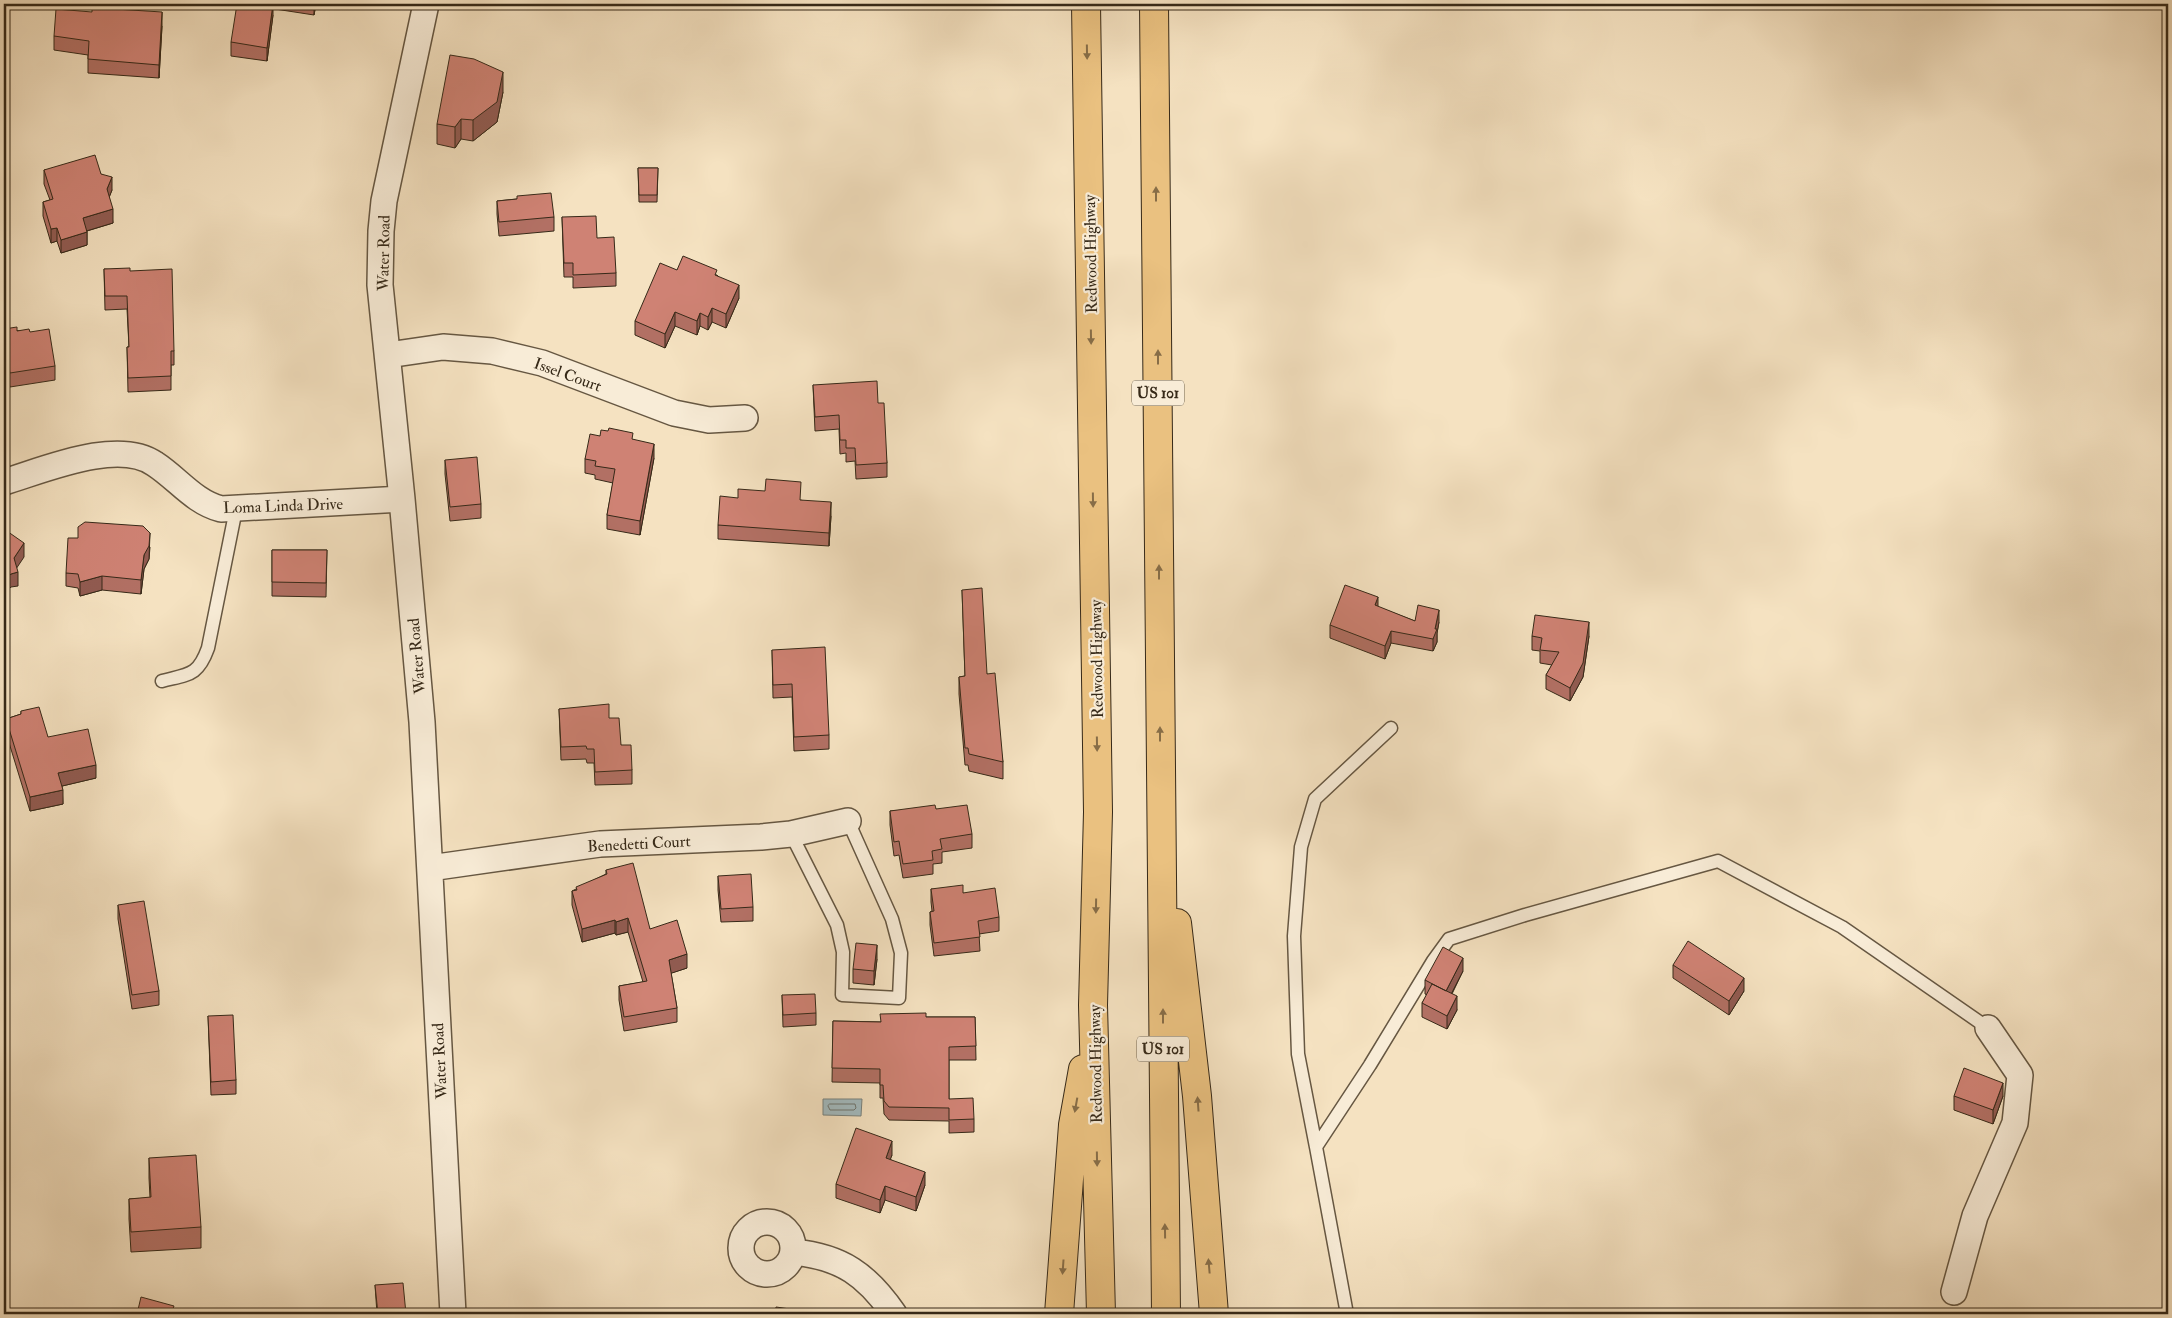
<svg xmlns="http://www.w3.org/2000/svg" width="2172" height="1318" font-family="'IM FELL Double Pica',serif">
  <rect width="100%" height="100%" fill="#f5e2c1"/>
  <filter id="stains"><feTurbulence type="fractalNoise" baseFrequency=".004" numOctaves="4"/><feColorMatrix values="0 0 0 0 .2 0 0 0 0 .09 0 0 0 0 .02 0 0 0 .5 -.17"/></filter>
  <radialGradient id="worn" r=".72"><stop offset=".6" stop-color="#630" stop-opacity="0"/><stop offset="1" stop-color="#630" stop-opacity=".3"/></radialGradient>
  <path fill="#a2babf" stroke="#77807c" d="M 823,1099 L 862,1099 L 861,1116 L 823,1115 Z"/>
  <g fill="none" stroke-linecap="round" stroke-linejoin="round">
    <path stroke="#6c726c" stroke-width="1" d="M 830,1104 L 855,1104 L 856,1108 L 854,1110 L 830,1110 L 828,1106 Z"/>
    <g stroke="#665742" stroke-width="15">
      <path id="service" d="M 162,681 C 189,674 198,676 208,648 L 236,509
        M 791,834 L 837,925 L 843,952 L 842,995 L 899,998 L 901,953 L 892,919 L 848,821
        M 1316,1147 L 1298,1054 L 1294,936 L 1301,847 L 1315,799 L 1391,728
        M 1347,1314 L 1316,1147 L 1370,1065 L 1433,961 L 1449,939 L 1525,915 L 1718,861 L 1842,927 L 1988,1028"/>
    </g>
    <g stroke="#665742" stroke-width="28">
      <path id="minor" d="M 426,4 L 384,201 L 381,231 L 380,285 L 402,499 L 422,722 L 453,1314
        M 388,355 L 443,347 L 492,351 L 542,363 L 674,413 L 709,420 L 745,418
        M 4,482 C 44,470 118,438 155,464 C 178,479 194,502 221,509 L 402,499
        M 430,868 L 600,844 L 761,837 L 791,834 L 848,821
        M741 1248a26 26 0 1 1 52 0a26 26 0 1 1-52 0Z
        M 794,1252 C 842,1257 867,1275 894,1314
        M 1954,1292 L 1975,1216 L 2015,1123 L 2020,1075 L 1988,1028"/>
    </g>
    <g stroke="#362918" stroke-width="30">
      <path id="motorway" d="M 1086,4 L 1098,812 L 1093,1005 L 1101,1314
        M 1154,4 L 1166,1314
        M 1177,923 L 1197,1096 L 1214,1314
        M 1059,1314 L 1073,1125 L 1083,1069"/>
    </g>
    <use href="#service" stroke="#f8ecd7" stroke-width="12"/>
    <use href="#minor" stroke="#f8ecd7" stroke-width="25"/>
    <use href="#motorway" stroke="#eac180" stroke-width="28"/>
  </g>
  <path fill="#b27064" stroke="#362918" d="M 275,4 L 316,4 L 314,15 L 275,9 Z
    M 104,9 L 115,9 L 162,26 L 159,78 L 88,73 L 88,55 L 54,50 L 54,36 L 92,12 Z
    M 273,15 L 267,61 L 231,56 L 231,42 Z
    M 503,92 L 497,122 L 473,141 L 461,139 L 455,148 L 437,144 L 437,124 Z
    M 638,168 L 658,168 L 657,202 L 639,202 Z
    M 44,170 L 101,174 L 112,190 L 109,197 L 113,223 L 87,231 L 87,245 L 61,253 L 57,241 L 51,243 L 43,216 L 43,202 L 50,200 L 44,184 Z
    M 517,199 L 554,217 L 554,231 L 499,236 L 497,214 L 497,201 Z
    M 562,217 L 597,238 L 616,273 L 616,286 L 573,288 L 573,277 L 564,277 Z
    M 104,269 L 130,271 L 174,351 L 174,365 L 171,365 L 171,390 L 128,392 L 127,347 L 129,347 L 127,309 L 105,310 Z
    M 677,270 L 717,275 L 739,298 L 726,328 L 712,322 L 708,330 L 700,326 L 697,335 L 675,326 L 665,348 L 635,335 L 635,321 Z
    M 4,329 L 30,332 L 55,366 L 55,380 L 10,387 L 8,379 L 4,379 Z
    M 813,385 L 878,403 L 887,463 L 887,477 L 856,479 L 855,461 L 846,462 L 846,453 L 840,454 L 839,429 L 815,431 Z
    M 600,436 L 633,440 L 654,458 L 640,535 L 607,529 L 607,515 L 613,483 L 595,479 L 595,475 L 585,473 L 585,459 Z
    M 445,460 L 481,504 L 481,518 L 450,521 L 445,474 Z
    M 801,500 L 831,516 L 829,546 L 718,539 L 718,525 Z
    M 150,547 L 149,559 L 144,569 L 141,594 L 102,590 L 80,596 L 78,588 L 66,586 L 66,573 Z
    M 272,550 L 327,550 L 326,597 L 272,596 Z
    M 962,590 L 987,674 L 1003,762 L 1003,779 L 969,771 L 968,765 L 965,765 L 959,694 L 959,677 L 965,676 Z
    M 1378,607 L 1415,621 L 1439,622 L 1437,633 L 1437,642 L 1433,651 L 1391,643 L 1385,659 L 1330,638 L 1330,625 Z
    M 1532,636 L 1589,636 L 1583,677 L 1570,701 L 1546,689 L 1546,675 L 1552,665 L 1540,663 L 1540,651 L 1532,650 Z
    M 772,650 L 829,735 L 829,749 L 794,751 L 792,697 L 773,698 Z
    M 559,709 L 609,718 L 632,770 L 632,784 L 595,785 L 594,763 L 587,763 L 586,759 L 561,760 Z
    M 21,711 L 48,737 L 96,778 L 62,786 L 63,804 L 30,811 L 6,733 L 6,719 L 21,714 Z
    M 936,809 L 972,834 L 972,848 L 942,852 L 942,863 L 933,864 L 933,874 L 903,878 L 899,855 L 894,856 L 890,825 L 890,811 Z
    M 606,870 L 650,929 L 687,968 L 671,973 L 677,1008 L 677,1022 L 624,1031 L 619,1000 L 619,986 L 643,982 L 628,932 L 616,935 L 615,933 L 582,942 L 572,905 L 572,891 L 606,874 Z
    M 718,876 L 753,907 L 753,921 L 721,922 L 718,890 Z
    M 931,889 L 963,893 L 999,917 L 999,931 L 979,934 L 980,951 L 934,956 L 930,925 L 930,912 L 932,911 L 931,902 Z
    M 118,905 L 159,991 L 159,1005 L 132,1009 L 118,919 Z
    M 877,959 L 874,985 L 853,983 L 853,969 Z
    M 1673,965 L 1744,991 L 1729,1015 L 1673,978 Z
    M 1463,971 L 1452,994 L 1457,1010 L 1447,1029 L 1422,1017 L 1422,1003 L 1427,995 L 1425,994 L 1425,980 Z
    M 782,995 L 816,1013 L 816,1025 L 783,1027 Z
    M 208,1016 L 236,1080 L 236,1094 L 211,1095 Z
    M 926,1017 L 975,1017 L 976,1060 L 949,1060 L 949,1099 L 974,1119 L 974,1132 L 949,1133 L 949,1121 L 889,1120 L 884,1114 L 883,1098 L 880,1098 L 880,1083 L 832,1082 L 833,1021 L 880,1022 Z
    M 1954,1096 L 2003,1096 L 1993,1124 L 1954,1110 Z
    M 892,1155 L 890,1159 L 925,1185 L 916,1211 L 885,1200 L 880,1213 L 836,1198 L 836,1184 Z
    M 149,1158 L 201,1227 L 201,1248 L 131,1252 L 129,1219 L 129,1199 L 150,1198 L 149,1178 Z
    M 375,1285 L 406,1314 L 377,1314 Z"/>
  <path fill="#915b51" stroke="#362918" d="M 273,4 L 273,15 L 267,61 L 267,48 Z
    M 314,4 L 316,4 L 314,15 Z
    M 162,12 L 162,26 L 159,78 L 159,65 Z
    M 503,72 L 503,92 L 497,122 L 473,141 L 473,120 Z
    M 461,119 L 461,139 L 455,148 L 455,127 Z
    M 112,177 L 112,190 L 107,203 L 107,189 Z
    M 113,209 L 113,223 L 83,232 L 83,218 Z
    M 57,228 L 57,241 L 51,243 L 51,229 Z
    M 87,232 L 87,245 L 61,253 L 61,240 Z
    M 739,285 L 739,298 L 726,328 L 726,314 Z
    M 712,308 L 712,322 L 708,330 L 708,317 Z
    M 675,312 L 675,326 L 665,348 L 665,334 Z
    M 700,313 L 700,326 L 697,335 L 697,321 Z
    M 654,444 L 654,458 L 640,535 L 640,521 Z
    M 831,502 L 831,516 L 829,546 L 829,533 Z
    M 150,533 L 149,559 L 144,569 L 141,594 L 141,580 L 144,555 Z
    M 24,543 L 24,557 L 14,572 L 14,558 Z
    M 18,572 L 18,586 L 11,587 L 4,594 L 4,580 L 11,574 Z
    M 102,576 L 102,590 L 80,596 L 80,582 Z
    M 1378,597 L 1378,609 L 1375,605 Z
    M 1439,610 L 1439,622 L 1437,633 L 1437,642 L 1433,651 L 1433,639 Z
    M 1589,622 L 1589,636 L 1583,677 L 1570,701 L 1570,688 Z
    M 1391,631 L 1391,643 L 1385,659 L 1385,646 Z
    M 96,765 L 96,778 L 58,787 L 58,773 Z
    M 63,790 L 63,804 L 30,811 L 30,797 Z
    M 628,918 L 628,932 L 616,935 L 616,922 Z
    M 615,920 L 615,933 L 582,942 L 582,929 Z
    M 877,945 L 877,959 L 874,985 L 874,971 Z
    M 687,954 L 687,968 L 669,974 L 669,960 Z
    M 1463,958 L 1463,971 L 1446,1004 L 1446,991 Z
    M 1744,978 L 1744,991 L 1729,1015 L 1729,1001 Z
    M 1457,996 L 1457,1010 L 1447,1029 L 1447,1016 Z
    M 2003,1083 L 2003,1096 L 1993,1124 L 1993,1110 Z
    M 892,1141 L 892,1155 L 886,1171 L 886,1158 Z
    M 925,1172 L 925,1185 L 916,1211 L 916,1197 Z
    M 885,1186 L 885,1200 L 880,1213 L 880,1200 Z"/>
  <path fill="#cf8274" stroke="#362918" d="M 110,4 L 115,9 L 162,12 L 159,65 L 88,59 L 89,41 L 54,36 L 56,9 L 92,12 L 92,9 L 104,9 Z
    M 237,4 L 273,4 L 267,48 L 231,42 Z
    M 450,55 L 474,59 L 503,72 L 497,102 L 473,120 L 461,119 L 455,127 L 437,124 Z
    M 95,155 L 101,174 L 112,177 L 107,189 L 113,209 L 83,218 L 87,232 L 61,240 L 57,228 L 51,229 L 43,202 L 53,199 L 44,170 Z
    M 638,168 L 658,168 L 657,195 L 639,195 Z
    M 551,193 L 554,217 L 499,222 L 497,201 L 517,199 L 517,196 Z
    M 596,216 L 597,238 L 614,237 L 616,273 L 573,275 L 573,263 L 564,263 L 562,217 Z
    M 683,256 L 717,270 L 715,275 L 739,285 L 726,314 L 712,308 L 708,317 L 700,313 L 697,321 L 675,312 L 665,334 L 635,321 L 660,263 L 677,270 Z
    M 130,268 L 130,271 L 172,269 L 174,351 L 171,351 L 171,376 L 128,378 L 127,347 L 129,347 L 127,296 L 105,296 L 104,269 Z
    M 17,327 L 17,331 L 29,329 L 30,332 L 49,329 L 55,366 L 10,373 L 8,365 L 4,366 L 4,329 Z
    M 877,381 L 878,403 L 884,403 L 887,463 L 856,465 L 855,448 L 846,448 L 846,440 L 840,440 L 839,415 L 815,417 L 813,385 Z
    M 609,428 L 633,433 L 632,439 L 654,444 L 640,521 L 607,515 L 615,469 L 595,466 L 596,461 L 585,459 L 590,434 L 600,436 L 601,430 L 608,431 Z
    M 477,457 L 481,504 L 450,507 L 445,460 Z
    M 766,479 L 801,482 L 800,500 L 831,502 L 829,533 L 718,525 L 720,496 L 738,498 L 738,489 L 765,491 Z
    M 85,522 L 143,526 L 150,533 L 149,546 L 144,555 L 141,580 L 102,576 L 80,582 L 78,574 L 66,573 L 68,538 L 78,538 L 78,527 Z
    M 4,529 L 24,543 L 14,558 L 18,572 L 11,574 L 4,580 Z
    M 272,550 L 327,550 L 326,583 L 272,582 Z
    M 1345,585 L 1378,597 L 1375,605 L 1415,621 L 1418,605 L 1439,610 L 1435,629 L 1437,629 L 1433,639 L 1391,631 L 1385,646 L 1330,625 Z
    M 982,588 L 987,674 L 995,673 L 1003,762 L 969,754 L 968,748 L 965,748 L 959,677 L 965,676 L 962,590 Z
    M 1535,615 L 1589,622 L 1583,663 L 1570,688 L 1546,675 L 1559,652 L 1540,650 L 1542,638 L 1532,636 Z
    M 825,647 L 829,735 L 794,737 L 792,684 L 773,685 L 772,650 Z
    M 609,704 L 609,718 L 619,718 L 621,745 L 631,745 L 632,770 L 595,772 L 594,749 L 587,749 L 586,746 L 561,747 L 559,709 Z
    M 39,707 L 48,737 L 88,729 L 96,765 L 58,773 L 63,790 L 30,797 L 6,719 L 21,714 L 21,711 Z
    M 935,805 L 936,809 L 967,805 L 972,834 L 940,839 L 942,849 L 932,851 L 933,860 L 903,864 L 899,841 L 894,842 L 890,811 Z
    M 633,863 L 650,929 L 677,920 L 687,954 L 669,960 L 677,1008 L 624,1017 L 619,986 L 647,981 L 628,918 L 616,922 L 615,920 L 582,929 L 572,891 L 577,890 L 576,887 L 607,874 L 606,870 Z
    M 751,874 L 753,907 L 721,909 L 718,876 Z
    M 963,885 L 963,893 L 995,888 L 999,917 L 978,921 L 980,937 L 934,943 L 930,912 L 934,911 L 931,889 Z
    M 144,901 L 159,991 L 132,995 L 118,905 Z
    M 1688,941 L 1744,978 L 1729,1001 L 1673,965 Z
    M 856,943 L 877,945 L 874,971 L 853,969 Z
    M 1443,947 L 1463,958 L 1446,991 L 1425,980 Z
    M 1432,984 L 1457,996 L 1447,1016 L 1422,1003 Z
    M 815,994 L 816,1013 L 783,1015 L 782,995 Z
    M 926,1013 L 926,1017 L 975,1017 L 976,1046 L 949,1047 L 949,1099 L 973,1098 L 974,1119 L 949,1120 L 949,1108 L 889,1107 L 884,1101 L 883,1085 L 880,1085 L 880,1069 L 832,1068 L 833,1021 L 881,1022 L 880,1014 Z
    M 233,1015 L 236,1080 L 211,1082 L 208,1016 Z
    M 1964,1068 L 2003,1083 L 1993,1110 L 1954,1096 Z
    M 856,1128 L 892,1141 L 886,1158 L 925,1172 L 916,1197 L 885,1186 L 880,1200 L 836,1184 Z
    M 196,1155 L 201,1227 L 131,1232 L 129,1199 L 151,1197 L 149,1158 Z
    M 403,1283 L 406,1314 L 378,1314 L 375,1285 Z
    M 141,1297 L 174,1306 L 171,1314 L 137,1314 Z
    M 776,1307 L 825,1314 L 775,1314 Z"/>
  <defs><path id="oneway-solid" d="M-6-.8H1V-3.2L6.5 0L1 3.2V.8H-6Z" transform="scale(1.25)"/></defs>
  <g fill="#876d47">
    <use href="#oneway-solid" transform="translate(1087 52) rotate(89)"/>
    <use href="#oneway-solid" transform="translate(1156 194) rotate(-90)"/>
    <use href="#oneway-solid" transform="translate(1091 337) rotate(89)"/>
    <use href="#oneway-solid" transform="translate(1158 357) rotate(-90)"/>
    <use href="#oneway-solid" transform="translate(1093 500) rotate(89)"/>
    <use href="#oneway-solid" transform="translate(1159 572) rotate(-90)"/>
    <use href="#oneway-solid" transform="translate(1160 734) rotate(-90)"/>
    <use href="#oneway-solid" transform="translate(1097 744) rotate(89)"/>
    <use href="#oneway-solid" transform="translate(1096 906) rotate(91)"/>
    <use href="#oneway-solid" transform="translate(1163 1016) rotate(-90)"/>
    <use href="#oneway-solid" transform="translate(1198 1104) rotate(-94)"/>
    <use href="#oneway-solid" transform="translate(1076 1105) rotate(100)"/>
    <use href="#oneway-solid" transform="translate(1097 1159) rotate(89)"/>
    <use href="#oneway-solid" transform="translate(1165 1231) rotate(-91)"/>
    <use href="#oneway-solid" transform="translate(1209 1266) rotate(-95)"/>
    <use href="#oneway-solid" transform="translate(1063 1267) rotate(94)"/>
  </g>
  <g text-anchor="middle" stroke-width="4.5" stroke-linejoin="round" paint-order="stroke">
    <g fill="#f8ecd7" stroke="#706451" stroke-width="1">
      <rect x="1132" y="380.5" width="52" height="25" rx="4"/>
      <rect x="1137" y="1036.5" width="52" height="25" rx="4"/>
    </g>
    <g font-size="15" font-weight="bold" fill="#362918">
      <text x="1158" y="398">US 101</text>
      <text x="1163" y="1054">US 101</text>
    </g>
    <g font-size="16" fill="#362918" stroke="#f8ecd7">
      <text transform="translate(383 253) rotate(-89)" y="6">Water Road</text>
      <text transform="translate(1090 254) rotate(-91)" y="6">Redwood Highway</text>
      <text transform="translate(568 374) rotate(20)" y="6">Issel Court</text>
      <text transform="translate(283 505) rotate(-2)" y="6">Loma Linda Drive</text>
      <text transform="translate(416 656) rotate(-95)" y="6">Water Road</text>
      <text transform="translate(1096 659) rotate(-91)" y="6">Redwood Highway</text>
      <text transform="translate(639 843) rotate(-3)" y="6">Benedetti Court</text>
      <text transform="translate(439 1061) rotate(-93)" y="6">Water Road</text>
      <text transform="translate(1095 1064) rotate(-91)" y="6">Redwood Highway</text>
    </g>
  </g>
  <rect width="2172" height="1318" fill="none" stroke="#f5e2c1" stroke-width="20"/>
  <rect x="5" y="5" width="2162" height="1308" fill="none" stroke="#362918" stroke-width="2.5"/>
  <rect x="10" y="10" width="2152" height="1298" fill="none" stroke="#362918"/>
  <rect width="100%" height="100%" filter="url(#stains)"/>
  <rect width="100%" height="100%" fill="url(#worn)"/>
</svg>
